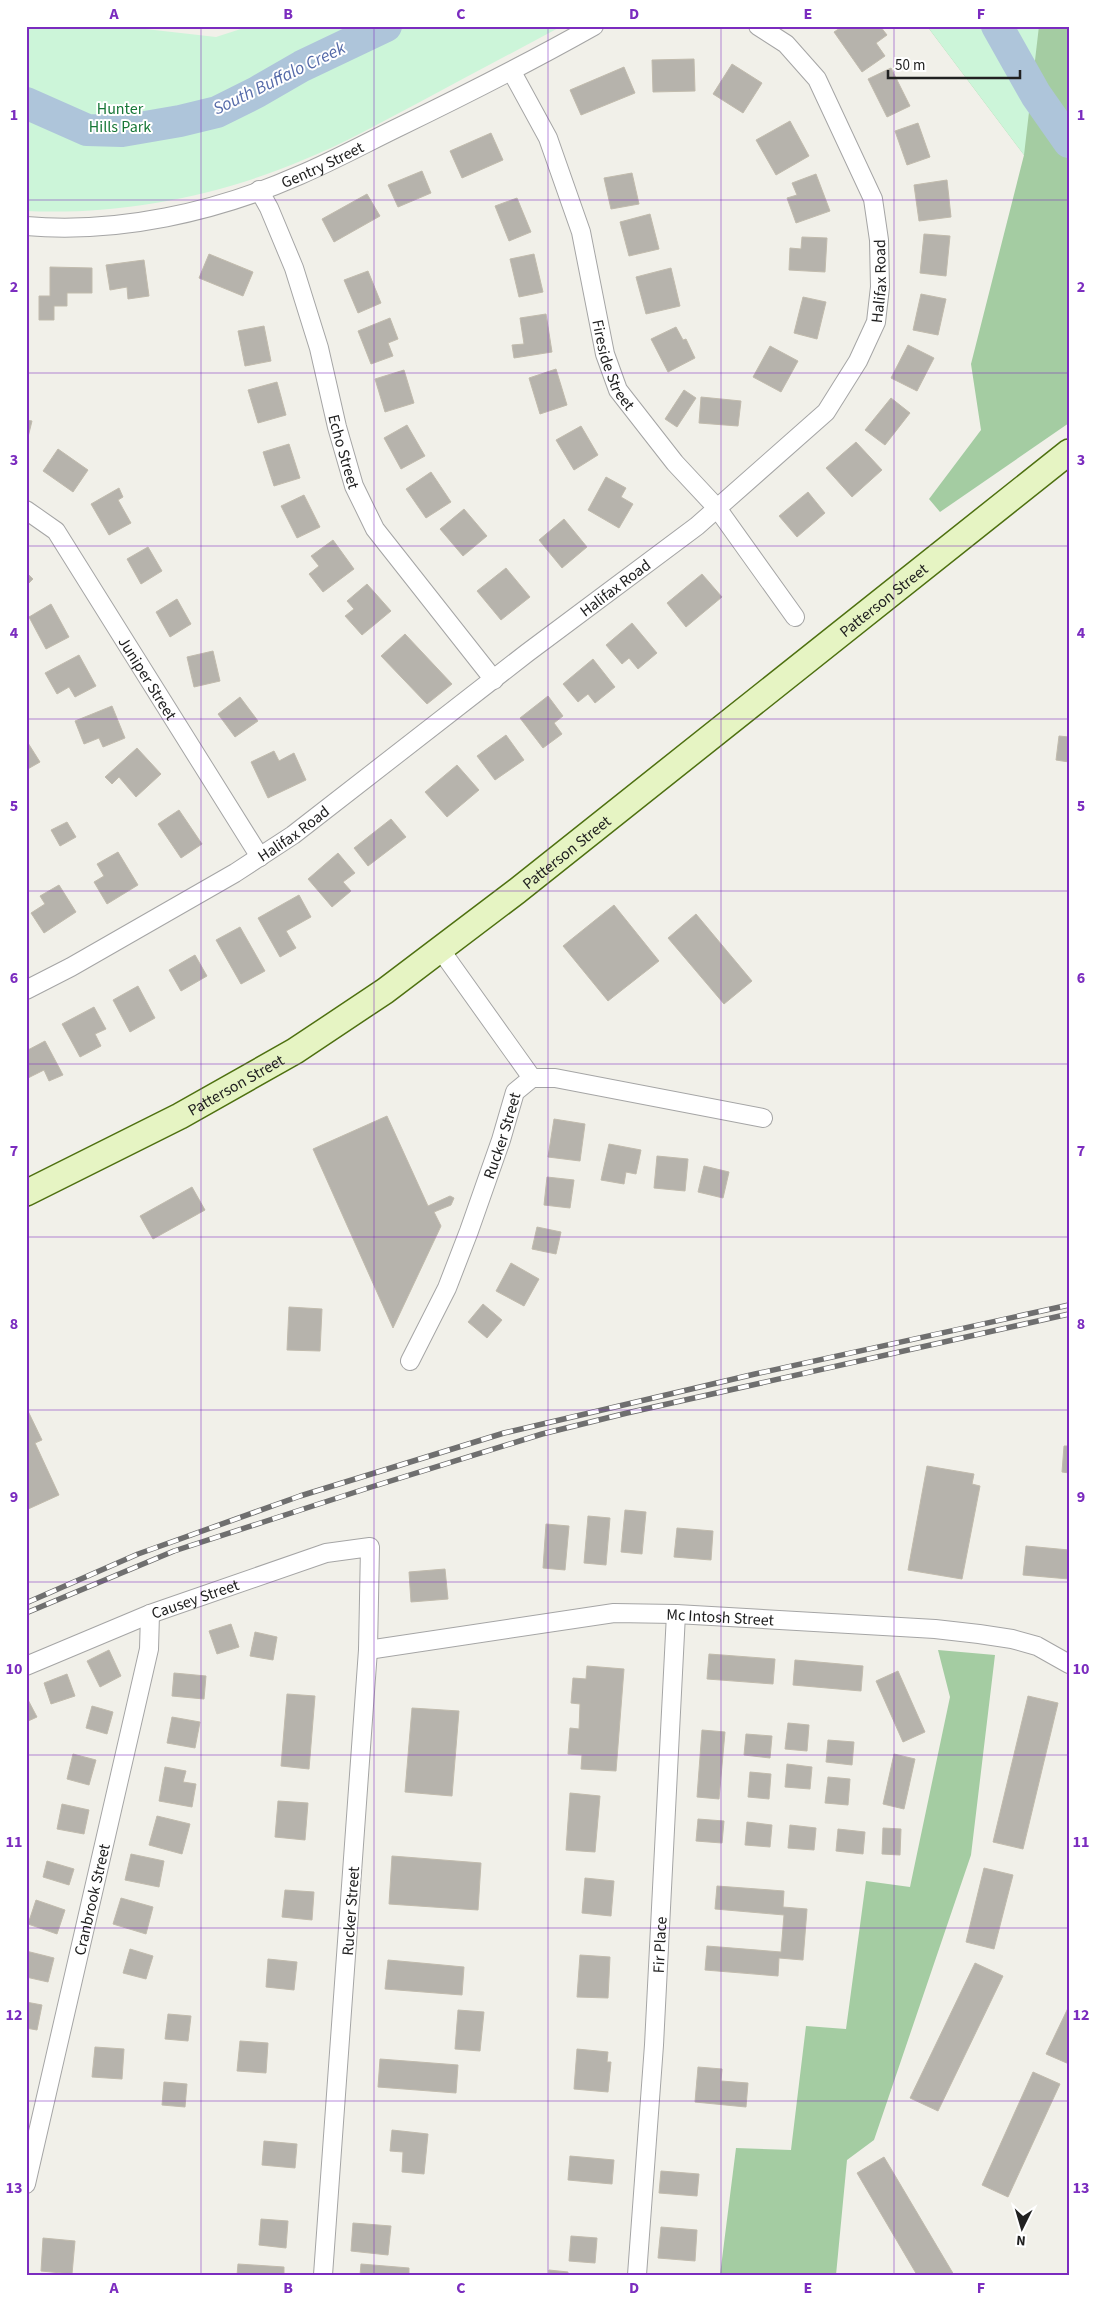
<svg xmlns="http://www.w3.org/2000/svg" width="1095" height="2301" font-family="'Source Sans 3',sans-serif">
  <rect width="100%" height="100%" fill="#f1f0e9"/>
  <path fill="#a4cca2" d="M 927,26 L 1069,26 L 1069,423 L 940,512 L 929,499 L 981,430 L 971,364 L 1024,155 Z
    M 938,1650 L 995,1655 L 971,1855 L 874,2140 L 847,2160 L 836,2275 L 720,2275 L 736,2148 L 791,2150 L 806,2026 L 846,2029 L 866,1881 L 910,1887 L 950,1697 Z"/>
  <path fill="#ccf5d9" d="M 26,26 L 119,26 L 216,37 L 250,26 L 562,26 C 514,52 466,77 418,103 C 380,123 343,144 303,160 C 216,197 121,215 26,211 Z
    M 927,26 L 1039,26 L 1024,155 Z"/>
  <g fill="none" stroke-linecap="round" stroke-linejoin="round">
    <path stroke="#aec5da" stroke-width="32" d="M 997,26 L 1036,95 L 1069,142
      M 26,103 L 87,130 L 122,131 L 180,121 L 217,112 L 257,92 L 302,66 L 386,26"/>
  </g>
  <path fill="#b6b3ac" stroke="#c1bbad" d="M 843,26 L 862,26 L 864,28 L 867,26 L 880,26 L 887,35 L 876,43 L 885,56 L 862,72 L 834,32 Z
    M 694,59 L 695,91 L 653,92 L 652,60 Z
    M 732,64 L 762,83 L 743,113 L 713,94 Z
    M 624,67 L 635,93 L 581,115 L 570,90 Z
    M 891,68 L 910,106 L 887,117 L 868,79 Z
    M 790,121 L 809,156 L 776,175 L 756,140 Z
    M 918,123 L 930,157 L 907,165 L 895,131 Z
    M 491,133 L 503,160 L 462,178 L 450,151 Z
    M 422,171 L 431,193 L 398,207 L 388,185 Z
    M 632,173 L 639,204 L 611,209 L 604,178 Z
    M 816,174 L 830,211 L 796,223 L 787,198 L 797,195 L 792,183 Z
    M 947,180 L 951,217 L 919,221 L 914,185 Z
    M 367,194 L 380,216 L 334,242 L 322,219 Z
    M 517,198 L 531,232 L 509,241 L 495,206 Z
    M 650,214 L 659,249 L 629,256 L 620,222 Z
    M 924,234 L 950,236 L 946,276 L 920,273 Z
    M 802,237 L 827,238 L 825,272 L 789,270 L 790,248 L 801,249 Z
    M 209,254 L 253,272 L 243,296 L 199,278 Z
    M 534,254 L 543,292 L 519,297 L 510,259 Z
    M 144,260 L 149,296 L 128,299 L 127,287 L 110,290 L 106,265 Z
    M 50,267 L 92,268 L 92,293 L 67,293 L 67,306 L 54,306 L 54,320 L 39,320 L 39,296 L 50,296 Z
    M 671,268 L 680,306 L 646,314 L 636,277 Z
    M 368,271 L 381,303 L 358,313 L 344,280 Z
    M 921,294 L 946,299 L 938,335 L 913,330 Z
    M 803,297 L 826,302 L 817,339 L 794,333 Z
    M 546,314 L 552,352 L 514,358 L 512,345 L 524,344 L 520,318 Z
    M 390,318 L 398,339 L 388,343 L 393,356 L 371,364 L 358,331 Z
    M 264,326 L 271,361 L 245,366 L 238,331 Z
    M 676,327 L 683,340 L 686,339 L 695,358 L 668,372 L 651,339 Z
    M 908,345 L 934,358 L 917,391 L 891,378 Z
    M 770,346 L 798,361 L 781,392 L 753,377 Z
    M 556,369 L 567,405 L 540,414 L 529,378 Z
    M 404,370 L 414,403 L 385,412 L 375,379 Z
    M 277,382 L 286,415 L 258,423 L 248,390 Z
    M 684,390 L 696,398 L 677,427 L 665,419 Z
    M 701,397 L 741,401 L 738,426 L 699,423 Z
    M 891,398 L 910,413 L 885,445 L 865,430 Z
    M 26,420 L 32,421 L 26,445 Z
    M 407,425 L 425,456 L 401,469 L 384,438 Z
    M 581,426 L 598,455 L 574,470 L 556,440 Z
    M 856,442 L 882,470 L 852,497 L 826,468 Z
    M 289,444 L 300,478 L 274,486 L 263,452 Z
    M 58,449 L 88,470 L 73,492 L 43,471 Z
    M 431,472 L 451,502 L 426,518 L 406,489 Z
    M 606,477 L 626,488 L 621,497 L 633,504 L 619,528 L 588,510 Z
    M 119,488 L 123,497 L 118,500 L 131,523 L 109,535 L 91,504 Z
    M 808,492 L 825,513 L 797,537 L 779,516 Z
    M 304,495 L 320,527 L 297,538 L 281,506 Z
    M 464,509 L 487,536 L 463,556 L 440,529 Z
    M 564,519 L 587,547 L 562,568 L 539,540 Z
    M 333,540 L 354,569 L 323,592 L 309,574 L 319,566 L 311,556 Z
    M 148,547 L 162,571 L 141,584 L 127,559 Z
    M 506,568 L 530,597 L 501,620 L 477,591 Z
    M 26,572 L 33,579 L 26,586 Z
    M 702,574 L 722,597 L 686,627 L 667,603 Z
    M 367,584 L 391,611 L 362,635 L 345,616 L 354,609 L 347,601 Z
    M 177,599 L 191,624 L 170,637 L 156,612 Z
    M 51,604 L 69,637 L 46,649 L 29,617 Z
    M 632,623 L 657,653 L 638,669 L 629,658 L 622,664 L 606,645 Z
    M 405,634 L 452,684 L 427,704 L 381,656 Z
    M 213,651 L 220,681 L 194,687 L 187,657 Z
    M 79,655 L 96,686 L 75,697 L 69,687 L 57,694 L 45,673 Z
    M 593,659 L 615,687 L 595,703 L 588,694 L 578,702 L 563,684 Z
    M 548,696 L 563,716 L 554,723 L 562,734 L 543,748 L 520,718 Z
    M 240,697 L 258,721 L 235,737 L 218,714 Z
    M 112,706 L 125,738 L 103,747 L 99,738 L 84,744 L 75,721 Z
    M 506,735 L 524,760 L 495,780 L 477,756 Z
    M 1059,736 L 1069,737 L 1069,762 L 1056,760 Z
    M 28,743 L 40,762 L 26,770 L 26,744 Z
    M 137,748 L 161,774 L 136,797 L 119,777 L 112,784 L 105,777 Z
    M 274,751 L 279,761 L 294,753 L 306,780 L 268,798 L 251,762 Z
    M 457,765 L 479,790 L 447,817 L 425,792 Z
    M 179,810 L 202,844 L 181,858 L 158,824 Z
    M 391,819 L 406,837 L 368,866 L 354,848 Z
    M 67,822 L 76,837 L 60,846 L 51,830 Z
    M 118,852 L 138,885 L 107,904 L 94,882 L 104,876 L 97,864 Z
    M 338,853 L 355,873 L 343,882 L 351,891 L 332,907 L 308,879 Z
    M 59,885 L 76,912 L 44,933 L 31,913 L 45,904 L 40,896 Z
    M 299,895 L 311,917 L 286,931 L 296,948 L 280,957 L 258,918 Z
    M 614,905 L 659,961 L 608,1001 L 563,946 Z
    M 696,914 L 752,981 L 724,1004 L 668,938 Z
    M 240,927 L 265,971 L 241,984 L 216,940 Z
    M 195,955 L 207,976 L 181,991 L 169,970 Z
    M 138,986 L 155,1018 L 130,1032 L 113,1000 Z
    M 94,1007 L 106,1029 L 95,1034 L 101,1046 L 80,1057 L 62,1024 Z
    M 45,1041 L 63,1075 L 49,1081 L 44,1070 L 26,1079 L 26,1051 Z
    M 387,1116 L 428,1206 L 450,1196 L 454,1198 L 451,1205 L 434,1212 L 441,1226 L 393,1328 L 313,1149 Z
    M 554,1119 L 585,1124 L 580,1161 L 548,1157 Z
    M 609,1144 L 641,1150 L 636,1174 L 626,1172 L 624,1184 L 601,1180 Z
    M 657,1156 L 688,1159 L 685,1191 L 654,1188 Z
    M 704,1166 L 729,1172 L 723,1198 L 698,1192 Z
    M 547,1177 L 574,1180 L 570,1208 L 544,1205 Z
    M 192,1187 L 205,1210 L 153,1239 L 140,1216 Z
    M 537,1227 L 561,1232 L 556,1254 L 532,1249 Z
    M 511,1263 L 539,1279 L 524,1306 L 496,1291 Z
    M 483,1304 L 502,1320 L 487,1338 L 468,1322 Z
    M 289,1307 L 322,1309 L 320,1351 L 287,1350 Z
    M 26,1407 L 42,1440 L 35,1443 L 59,1495 L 26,1510 Z
    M 1064,1446 L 1069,1446 L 1069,1473 L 1062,1472 Z
    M 927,1466 L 974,1474 L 972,1484 L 980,1486 L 962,1579 L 908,1570 Z
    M 625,1510 L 646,1512 L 642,1554 L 621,1552 Z
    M 588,1516 L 610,1518 L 606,1565 L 584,1563 Z
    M 546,1524 L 569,1526 L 565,1570 L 543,1568 Z
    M 677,1528 L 713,1531 L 711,1560 L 674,1557 Z
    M 1026,1546 L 1069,1550 L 1069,1579 L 1023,1575 Z
    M 445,1569 L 448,1599 L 411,1602 L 409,1572 Z
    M 231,1624 L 239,1647 L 217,1654 L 209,1631 Z
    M 255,1632 L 277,1637 L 273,1660 L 250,1656 Z
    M 109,1650 L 121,1676 L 100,1687 L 87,1661 Z
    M 709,1654 L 775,1659 L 773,1684 L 707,1679 Z
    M 795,1660 L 863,1666 L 861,1691 L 793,1685 Z
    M 587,1666 L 624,1669 L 616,1771 L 581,1769 L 582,1755 L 568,1754 L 570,1728 L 579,1729 L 580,1704 L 571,1703 L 573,1678 L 586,1679 Z
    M 898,1671 L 925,1732 L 903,1742 L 876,1681 Z
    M 174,1673 L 206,1676 L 204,1699 L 172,1696 Z
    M 67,1674 L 75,1696 L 51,1704 L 44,1683 Z
    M 287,1694 L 315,1696 L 309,1769 L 281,1766 Z
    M 26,1696 L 37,1717 L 26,1722 Z
    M 1028,1696 L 1058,1703 L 1023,1849 L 993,1842 Z
    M 92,1706 L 113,1712 L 107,1734 L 86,1728 Z
    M 412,1708 L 459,1711 L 452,1796 L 405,1792 Z
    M 172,1717 L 200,1722 L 195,1748 L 167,1743 Z
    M 788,1723 L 809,1725 L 807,1751 L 785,1749 Z
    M 702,1730 L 725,1732 L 719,1799 L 697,1797 Z
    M 746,1734 L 772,1736 L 770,1758 L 744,1755 Z
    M 828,1740 L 854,1742 L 852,1765 L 826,1762 Z
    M 73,1754 L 96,1760 L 89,1785 L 67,1779 Z
    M 894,1754 L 915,1759 L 904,1809 L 883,1804 Z
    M 787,1764 L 812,1767 L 810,1789 L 785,1787 Z
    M 165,1767 L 186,1771 L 183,1782 L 196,1784 L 192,1807 L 159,1801 Z
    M 750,1772 L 771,1774 L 769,1799 L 748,1797 Z
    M 828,1777 L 850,1779 L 848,1805 L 825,1803 Z
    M 570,1793 L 600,1796 L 595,1852 L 566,1850 Z
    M 278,1801 L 308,1803 L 305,1840 L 275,1837 Z
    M 62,1804 L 89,1810 L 84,1834 L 57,1829 Z
    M 157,1816 L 190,1824 L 182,1854 L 149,1845 Z
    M 698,1819 L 724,1821 L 722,1843 L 696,1841 Z
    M 747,1822 L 772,1825 L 770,1847 L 745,1845 Z
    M 790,1825 L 816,1828 L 814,1850 L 788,1848 Z
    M 883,1828 L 901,1829 L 900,1855 L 882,1854 Z
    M 838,1829 L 865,1832 L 863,1854 L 836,1851 Z
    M 131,1854 L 164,1861 L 159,1887 L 125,1880 Z
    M 392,1856 L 481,1863 L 478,1910 L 389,1904 Z
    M 47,1861 L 74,1869 L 69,1885 L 43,1877 Z
    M 984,1868 L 1013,1875 L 994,1949 L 966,1942 Z
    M 585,1878 L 614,1881 L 611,1916 L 582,1913 Z
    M 717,1886 L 784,1891 L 783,1907 L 807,1909 L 803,1960 L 779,1958 L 778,1976 L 705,1970 L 707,1946 L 781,1952 L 784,1915 L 715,1909 Z
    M 285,1890 L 314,1892 L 312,1920 L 282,1917 Z
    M 121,1898 L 153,1907 L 146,1934 L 113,1924 Z
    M 36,1900 L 65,1910 L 57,1934 L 28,1924 Z
    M 130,1949 L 153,1956 L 146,1979 L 123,1973 Z
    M 26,1951 L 54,1958 L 48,1982 L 26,1977 Z
    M 580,1955 L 610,1957 L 608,1998 L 577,1997 Z
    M 268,1959 L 297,1962 L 294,1990 L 266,1987 Z
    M 388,1960 L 464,1967 L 462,1995 L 385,1989 Z
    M 975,1963 L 1003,1976 L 938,2111 L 910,2098 Z
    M 26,2002 L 42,2005 L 37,2030 L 26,2028 Z
    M 1069,2006 L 1069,2064 L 1046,2054 Z
    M 458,2010 L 484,2012 L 480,2051 L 455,2049 Z
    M 168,2014 L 191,2016 L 188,2041 L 165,2039 Z
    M 240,2041 L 268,2043 L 266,2073 L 237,2071 Z
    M 95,2047 L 124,2049 L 122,2079 L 92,2077 Z
    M 577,2049 L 608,2052 L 607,2062 L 611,2062 L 608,2092 L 574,2089 Z
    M 380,2059 L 458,2065 L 456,2093 L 378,2087 Z
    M 698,2067 L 722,2069 L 721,2081 L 748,2083 L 746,2107 L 695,2102 Z
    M 1033,2072 L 1060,2084 L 1008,2197 L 982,2185 Z
    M 164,2082 L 187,2084 L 185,2107 L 162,2105 Z
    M 392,2130 L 428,2134 L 424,2174 L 402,2172 L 403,2152 L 390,2151 Z
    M 264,2141 L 297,2144 L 295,2168 L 262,2165 Z
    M 570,2156 L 614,2160 L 612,2184 L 568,2180 Z
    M 884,2157 L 954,2275 L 917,2275 L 857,2173 Z
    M 661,2171 L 699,2174 L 697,2196 L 659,2193 Z
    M 261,2219 L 288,2221 L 286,2248 L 259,2245 Z
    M 353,2223 L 391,2226 L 388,2255 L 351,2251 Z
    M 661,2227 L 697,2230 L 695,2261 L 658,2258 Z
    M 571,2236 L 597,2238 L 595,2263 L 569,2261 Z
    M 43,2238 L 75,2241 L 72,2274 L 41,2271 Z
    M 238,2264 L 284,2267 L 284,2275 L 237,2275 Z
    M 361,2264 L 409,2268 L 409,2275 L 360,2275 Z
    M 549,2270 L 568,2272 L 568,2275 L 549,2275 Z"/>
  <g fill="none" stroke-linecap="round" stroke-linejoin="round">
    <g stroke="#a5a5a5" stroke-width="20">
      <g id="street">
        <path id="s1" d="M 512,72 L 548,138 L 581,232 L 605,354 L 618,390 L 675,463 L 717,508 L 795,617"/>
        <path id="s2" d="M 259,190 L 269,208 L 294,268 L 319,348 L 337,427 L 354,486 L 375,529 L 494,680"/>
        <path id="s3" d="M 26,226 C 118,234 216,212 300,175 C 333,161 366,143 399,127 C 465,95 530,62 594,26"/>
        <path id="s4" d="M 26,510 L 56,531 L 260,857"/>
        <path d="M 440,949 L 532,1078"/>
        <path id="s5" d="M 26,990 L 71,967 L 235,873 L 293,835 L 527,653 L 697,526 L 826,412 L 858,361 L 876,322 L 880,287 L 879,240 L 873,199 L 817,79 L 786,44 L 758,26"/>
        <path id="s6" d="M 410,1361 L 447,1288 L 469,1231 L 501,1140 L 515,1092 L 532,1078 L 555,1078 L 763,1118"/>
        <path id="s7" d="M 368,1650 L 614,1613 L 676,1614 L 935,1629 L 979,1634 L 1012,1639 L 1037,1646 L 1069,1664"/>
        <path id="s8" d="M 26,1666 L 150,1614 L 326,1553 L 370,1547 L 368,1650 L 323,2275"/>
        <path id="s9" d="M 26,2184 L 149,1649 L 150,1614"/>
        <path id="s10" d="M 637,2275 L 654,2045 L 676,1614"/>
      </g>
    </g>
    <g stroke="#4e7010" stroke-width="28">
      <g id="secondary">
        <path id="s11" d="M 26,1193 L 180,1116 L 295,1051 L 385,991 L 517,891 L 1069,452"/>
      </g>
    </g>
    <use href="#street" stroke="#fff" stroke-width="18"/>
    <use href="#secondary" stroke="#e6f4c3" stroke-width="25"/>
    <g stroke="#6f6f6f" stroke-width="5.5">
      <path id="rail" d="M 26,1603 L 138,1554 L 300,1496 L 504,1433 L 755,1374 L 1069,1305
        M 26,1613 L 174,1551 L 368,1488 L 542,1434 L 627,1413 L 1069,1314"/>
    </g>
    <use href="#rail" stroke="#fff" stroke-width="4" stroke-dasharray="11" stroke-linecap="butt"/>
  </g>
  <path fill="none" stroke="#7b2cbf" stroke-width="1" stroke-opacity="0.55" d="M 201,26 L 201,2275M 374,26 L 374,2275M 548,26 L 548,2275M 721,26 L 721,2275M 894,26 L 894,2275M 26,200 L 1069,200M 26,373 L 1069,373M 26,546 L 1069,546M 26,719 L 1069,719M 26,891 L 1069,891M 26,1064 L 1069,1064M 26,1237 L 1069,1237M 26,1410 L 1069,1410M 26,1582 L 1069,1582M 26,1755 L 1069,1755M 26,1928 L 1069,1928M 26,2101 L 1069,2101"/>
  <g text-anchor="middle" stroke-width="4" stroke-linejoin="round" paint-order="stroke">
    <g font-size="16" fill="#177737" stroke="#fff">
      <text x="120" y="114">Hunter<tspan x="120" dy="18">Hills Park</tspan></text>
    </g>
    <g font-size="16" fill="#212121" stroke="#fff">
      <text dy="6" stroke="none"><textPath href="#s3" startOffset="306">Gentry Street</textPath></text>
      <text dy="6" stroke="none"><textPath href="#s5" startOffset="1134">Halifax Road</textPath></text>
      <text dy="6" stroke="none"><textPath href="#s1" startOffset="312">Fireside Street</textPath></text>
      <text dy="6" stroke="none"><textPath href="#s2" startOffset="276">Echo Street</textPath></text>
      <text dy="6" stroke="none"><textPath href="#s5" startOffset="715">Halifax Road</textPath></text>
      <text dy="6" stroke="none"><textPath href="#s11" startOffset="1046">Patterson Street</textPath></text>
      <text dy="6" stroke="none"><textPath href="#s4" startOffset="210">Juniper Street</textPath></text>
      <text dy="6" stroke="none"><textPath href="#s5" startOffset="310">Halifax Road</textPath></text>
      <text dy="6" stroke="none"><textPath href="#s11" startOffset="641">Patterson Street</textPath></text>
      <text dy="6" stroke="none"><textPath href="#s11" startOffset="236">Patterson Street</textPath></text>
      <text dy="6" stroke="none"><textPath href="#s6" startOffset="244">Rucker Street</textPath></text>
      <text dy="6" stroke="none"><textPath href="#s8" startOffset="182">Causey Street</textPath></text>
      <text dy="6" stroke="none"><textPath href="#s7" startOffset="355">Mc Intosh Street</textPath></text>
      <text dy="6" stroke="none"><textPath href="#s9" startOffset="292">Cranbrook Street</textPath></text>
      <text transform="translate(350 1911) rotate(-86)" y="6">Rucker Street</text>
      <text dy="6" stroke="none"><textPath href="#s10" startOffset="331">Fir Place</textPath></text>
    </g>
    <g font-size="18" font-style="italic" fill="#566ba9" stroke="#fff">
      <text transform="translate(279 78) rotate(-26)" y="6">South Buffalo Creek</text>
    </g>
  </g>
  <rect width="1095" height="2301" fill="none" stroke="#ffffff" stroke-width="55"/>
  <g transform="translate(1022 2228) rotate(185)" stroke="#ffffff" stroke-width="4" paint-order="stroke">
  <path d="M0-4L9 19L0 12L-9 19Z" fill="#212121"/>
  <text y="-8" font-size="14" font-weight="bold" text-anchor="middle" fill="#212121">N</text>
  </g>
  <path d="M888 70v8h132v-8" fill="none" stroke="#212121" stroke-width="2.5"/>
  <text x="895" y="70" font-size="15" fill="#212121" stroke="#ffffff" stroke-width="4" paint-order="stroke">50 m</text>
  <rect x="28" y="28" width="1040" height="2246" fill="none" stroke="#7b2cbf" stroke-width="2"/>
  <g font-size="16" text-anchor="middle" font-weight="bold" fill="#7b2cbf">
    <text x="114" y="19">A</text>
    <text x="288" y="19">B</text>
    <text x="461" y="19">C</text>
    <text x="634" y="19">D</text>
    <text x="808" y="19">E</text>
    <text x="981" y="19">F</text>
    <text x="14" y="120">1</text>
    <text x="1081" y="120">1</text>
    <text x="14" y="292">2</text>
    <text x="1081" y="292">2</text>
    <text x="14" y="465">3</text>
    <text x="1081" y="465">3</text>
    <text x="14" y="638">4</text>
    <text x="1081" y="638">4</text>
    <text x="14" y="811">5</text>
    <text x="1081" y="811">5</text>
    <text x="14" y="983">6</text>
    <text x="1081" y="983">6</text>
    <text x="14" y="1156">7</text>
    <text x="1081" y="1156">7</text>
    <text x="14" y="1329">8</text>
    <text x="1081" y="1329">8</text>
    <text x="14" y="1502">9</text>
    <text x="1081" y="1502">9</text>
    <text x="14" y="1674">10</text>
    <text x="1081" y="1674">10</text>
    <text x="14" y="1847">11</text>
    <text x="1081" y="1847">11</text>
    <text x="14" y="2020">12</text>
    <text x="1081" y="2020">12</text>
    <text x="14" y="2193">13</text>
    <text x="1081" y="2193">13</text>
    <text x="114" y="2293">A</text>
    <text x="288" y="2293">B</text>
    <text x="461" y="2293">C</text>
    <text x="634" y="2293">D</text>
    <text x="808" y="2293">E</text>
    <text x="981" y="2293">F</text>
  </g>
</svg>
